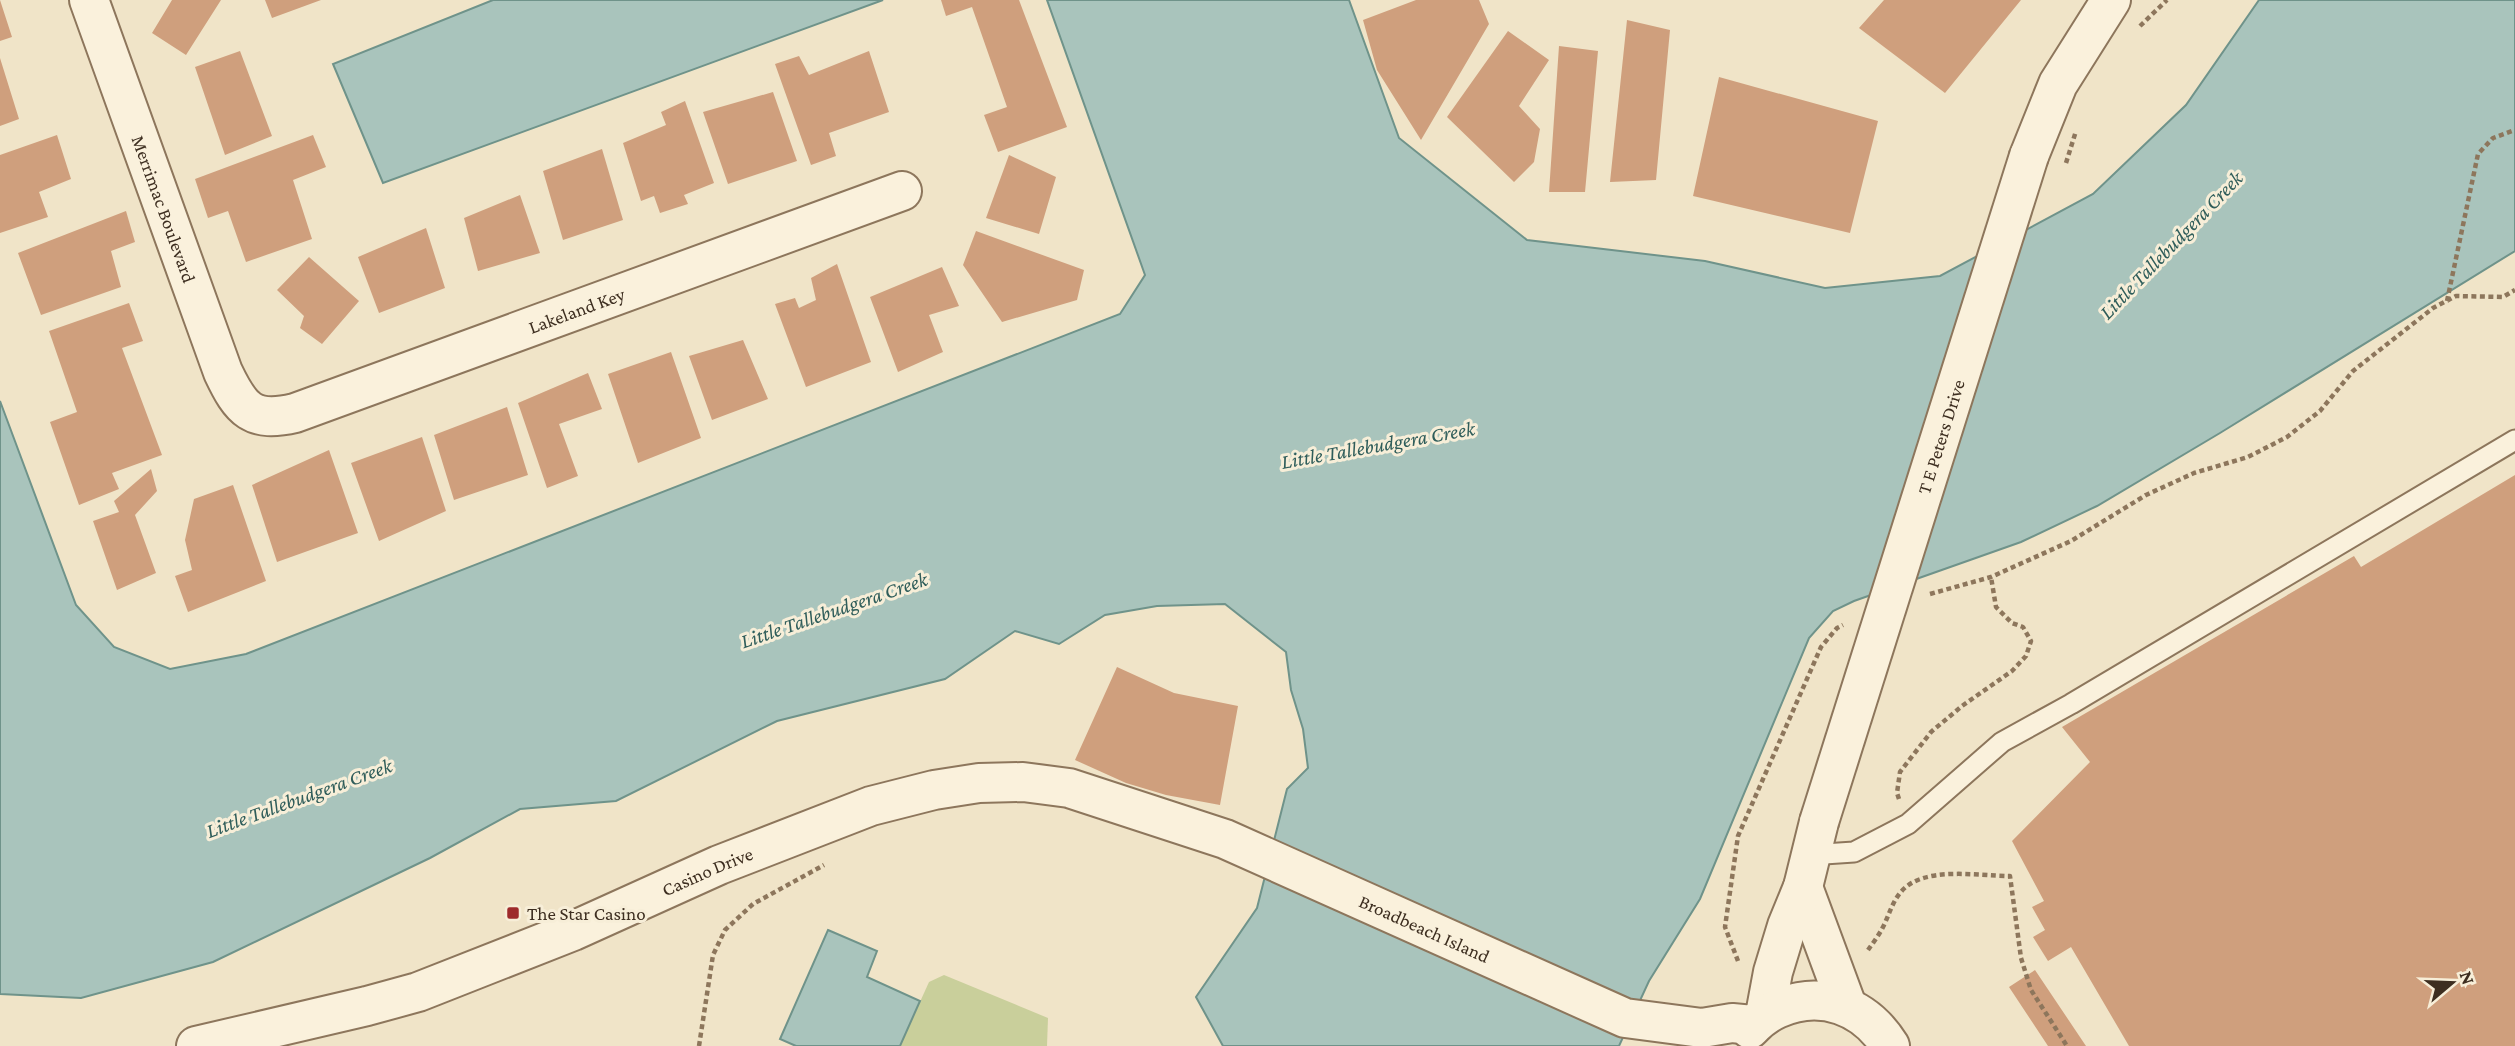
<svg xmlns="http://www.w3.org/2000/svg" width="2515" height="1046" font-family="'Crimson Pro',serif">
  <rect width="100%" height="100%" fill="#f0e4c8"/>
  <path fill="#c9cf9b" d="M 944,975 L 1048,1018 L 1047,1046 L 900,1046 L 929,982 Z"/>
  <path fill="#a9c4bc" stroke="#6f938a" stroke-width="2" d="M 493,0 L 883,0 L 383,183 L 333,64 Z
    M 1047,0 L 1349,0 L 1399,138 L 1527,240 L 1705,261 L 1825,288 L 1940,276 L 2093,194 L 2186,105 L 2259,0 L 2515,0 L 2515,251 L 2220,433 L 2097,506 L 2021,542 L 1854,601 L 1833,611 L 1809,638 L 1700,899 L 1649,981 L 1619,1046 L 1223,1046 L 1196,997 L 1257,908 L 1287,789 L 1308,768 L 1303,729 L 1291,690 L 1286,652 L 1225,604 L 1157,606 L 1105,615 L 1059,644 L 1015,631 L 945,679 L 777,721 L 616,801 L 520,809 L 430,858 L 213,962 L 81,998 L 0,994 L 0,401 L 76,605 L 114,647 L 170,669 L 246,654 L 1120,314 L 1145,275 Z
    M 828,930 L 877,951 L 867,977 L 920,1001 L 900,1046 L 796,1046 L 780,1039 Z"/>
  <path fill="#cf9f7d" d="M 0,0 L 12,37 L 0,41 Z
    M 172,0 L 221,0 L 186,55 L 152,33 Z
    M 265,0 L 321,0 L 272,18 Z
    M 941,0 L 1019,0 L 1067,127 L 998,152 L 984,115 L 1007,107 L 972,7 L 946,16 Z
    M 1416,0 L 1479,0 L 1489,24 L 1421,140 L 1377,70 L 1363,20 Z
    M 1884,0 L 2021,0 L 1945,93 L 1859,28 Z
    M 1627,20 L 1670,30 L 1656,180 L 1610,182 Z
    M 1508,31 L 1549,60 L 1519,106 L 1540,129 L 1534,162 L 1514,182 L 1447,117 Z
    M 1559,46 L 1598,51 L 1585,192 L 1549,192 Z
    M 240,51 L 272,136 L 225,155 L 195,67 Z
    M 869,51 L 889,112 L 829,133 L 836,156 L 811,165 L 775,64 L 799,56 L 809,75 Z
    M 0,58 L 19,119 L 0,126 Z
    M 1719,77 L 1878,121 L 1850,233 L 1693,196 Z
    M 773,92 L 797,161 L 728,184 L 703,112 Z
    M 685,101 L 714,183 L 684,195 L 688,204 L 660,213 L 654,196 L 641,201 L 623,143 L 666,125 L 661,112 Z
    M 57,135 L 71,179 L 39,192 L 48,217 L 0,233 L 0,155 Z
    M 313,135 L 326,167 L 293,180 L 312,239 L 246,262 L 228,211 L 208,218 L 195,179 Z
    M 602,149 L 623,220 L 563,240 L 543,171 Z
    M 1009,155 L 1056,177 L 1039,234 L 986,218 Z
    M 520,195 L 540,253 L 478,271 L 464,218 Z
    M 126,211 L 135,242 L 111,251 L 121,287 L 41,315 L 18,253 Z
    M 426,228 L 445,288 L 379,313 L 358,257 Z
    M 976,231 L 1084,270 L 1077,300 L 1002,322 L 963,265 Z
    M 309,257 L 359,301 L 322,344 L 300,328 L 304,316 L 277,290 Z
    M 837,264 L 871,362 L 806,387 L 775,304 L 795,298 L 799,308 L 816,300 L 811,278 Z
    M 942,267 L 959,306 L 929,315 L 943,352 L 898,372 L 870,297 Z
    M 129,303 L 143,341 L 122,348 L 162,455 L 112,473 L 119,489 L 79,505 L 50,422 L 77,412 L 49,331 Z
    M 743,340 L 768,399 L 712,420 L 689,356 Z
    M 671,352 L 701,438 L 638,463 L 608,374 Z
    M 588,373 L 602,409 L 559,424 L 578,476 L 547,488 L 518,403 Z
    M 507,407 L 528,475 L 454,500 L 434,435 Z
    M 422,437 L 446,511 L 379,541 L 351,463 Z
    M 329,450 L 358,533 L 277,562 L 252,485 Z
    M 151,469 L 157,491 L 135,515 L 156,573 L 117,590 L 93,521 L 119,512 L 114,501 Z
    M 2515,475 L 2515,1046 L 2129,1046 L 2071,947 L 2048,961 L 2033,937 L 2045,930 L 2032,907 L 2044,901 L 2012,841 L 2090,762 L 2062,727 L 2354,556 L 2361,567 Z
    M 233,485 L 266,581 L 188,612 L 175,576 L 192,570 L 185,540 L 194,499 Z
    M 1117,667 L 1174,693 L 1238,706 L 1220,805 L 1166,795 L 1126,783 L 1075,760 Z
    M 2035,970 L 2086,1046 L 2048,1046 L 2009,987 Z"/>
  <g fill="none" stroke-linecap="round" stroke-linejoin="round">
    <g stroke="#8d765c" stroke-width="23">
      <path id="service" d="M 1809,855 L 1854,852 L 1908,824 L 2002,742 L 2071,704 L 2515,440"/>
    </g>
    <g stroke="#8d765c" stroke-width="42">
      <g id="minor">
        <path id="s1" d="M 89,0 L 223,372 C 241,410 252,423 295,413 L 902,191"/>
      </g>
    </g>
    <g stroke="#8d765c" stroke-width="42">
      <g id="tertiary">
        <path d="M 2029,156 L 2058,84 L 2111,0"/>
        <path d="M 1803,887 L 1847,1006"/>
        <path d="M 1765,1015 L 1773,972 L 1787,926 L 1803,887 L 1819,822"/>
        <path d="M 1750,1029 C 1758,1020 1766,1014 1777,1009 C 1821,989 1865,1006 1890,1046"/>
        <path id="s2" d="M 196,1046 L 367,1006 L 418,992 L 573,931 L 719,865 L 871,806 L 934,790 L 979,783 L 1023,782 L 1069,788 L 1225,839 L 1625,1018 L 1702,1028 L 1732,1023 L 1753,1025"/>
      </g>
    </g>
    <path stroke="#8d765c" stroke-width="4.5" stroke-dasharray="5 3.5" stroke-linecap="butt" d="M 2140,26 L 2167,0
      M 2447,301 L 2478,154 L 2493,138 L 2515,130
      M 1930,594 L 1991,577 L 2071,541 L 2146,495 L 2194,473 L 2248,457 L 2287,437 L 2320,411 L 2353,371 L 2433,308 L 2456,296 L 2503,297 L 2515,290
      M 1899,799 L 1897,793 L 1900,772 L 1931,732 L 1962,706 L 2012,671 L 2026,656 L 2031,641 L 2023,627 L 2012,623 L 1996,607 L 1991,577
      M 1868,950 C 1873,943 1879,935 1883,927 C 1889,915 1892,903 1900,893 C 1922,865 1977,876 2010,876 L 2021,958 L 2031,990 L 2067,1046
      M 1738,961 L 1725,927 L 1738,836 L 1821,647 L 1837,628 L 1843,625
      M 699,1046 L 713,955 L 725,930 L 753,904 L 824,865"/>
    <use href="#service" stroke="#faf1dc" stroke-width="19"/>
    <use href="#minor" stroke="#faf1dc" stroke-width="38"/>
    <use href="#tertiary" stroke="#faf1dc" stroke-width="38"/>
    <g stroke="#8d765c" stroke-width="42" stroke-linecap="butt">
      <g id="tertiary-bridge">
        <path id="s3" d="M 1819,822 L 2029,156"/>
      </g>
    </g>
    <path stroke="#8d765c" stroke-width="4.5" stroke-dasharray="5 3.5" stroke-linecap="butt" d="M 2066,163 L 2076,131"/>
    <use href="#tertiary-bridge" stroke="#faf1dc" stroke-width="38"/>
  </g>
  <rect fill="#9e2a2b" stroke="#f7eed8" stroke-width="2.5" x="506" y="906" width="14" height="14" rx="3.5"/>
  <g text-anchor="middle" stroke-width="6" stroke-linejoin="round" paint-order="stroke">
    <g font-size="19" fill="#3d2e20" stroke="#f7eed8">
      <text dy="7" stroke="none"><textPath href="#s1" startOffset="222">Merrimac Boulevard</textPath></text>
      <text dy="7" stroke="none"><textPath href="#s1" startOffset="789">Lakeland Key</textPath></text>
      <text dy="7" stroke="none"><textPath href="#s3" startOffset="404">T E Peters Drive</textPath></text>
      <text dy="7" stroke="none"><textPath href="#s2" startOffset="542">Casino Drive</textPath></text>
      <text dy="7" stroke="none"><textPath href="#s2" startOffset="1302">Broadbeach Island</textPath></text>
    </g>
    <g font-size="19" fill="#3d2e20" stroke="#f7eed8" text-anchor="start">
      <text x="527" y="920">The Star Casino</text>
    </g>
    <g font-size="21" font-style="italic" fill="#2f5d5a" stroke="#f7eed8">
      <text transform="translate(2171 245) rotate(-46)" y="7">Little Tallebudgera Creek</text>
      <text transform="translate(1378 445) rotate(-10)" y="7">Little Tallebudgera Creek</text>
      <text transform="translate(834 610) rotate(-19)" y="7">Little Tallebudgera Creek</text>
      <text transform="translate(299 798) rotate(-20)" y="7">Little Tallebudgera Creek</text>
    </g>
  </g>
  <g transform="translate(2452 983) rotate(71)" stroke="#f7eed8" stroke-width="5" paint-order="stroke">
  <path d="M0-5L12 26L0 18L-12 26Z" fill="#3d2e20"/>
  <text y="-10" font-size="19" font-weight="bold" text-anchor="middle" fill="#3d2e20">N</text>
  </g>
</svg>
